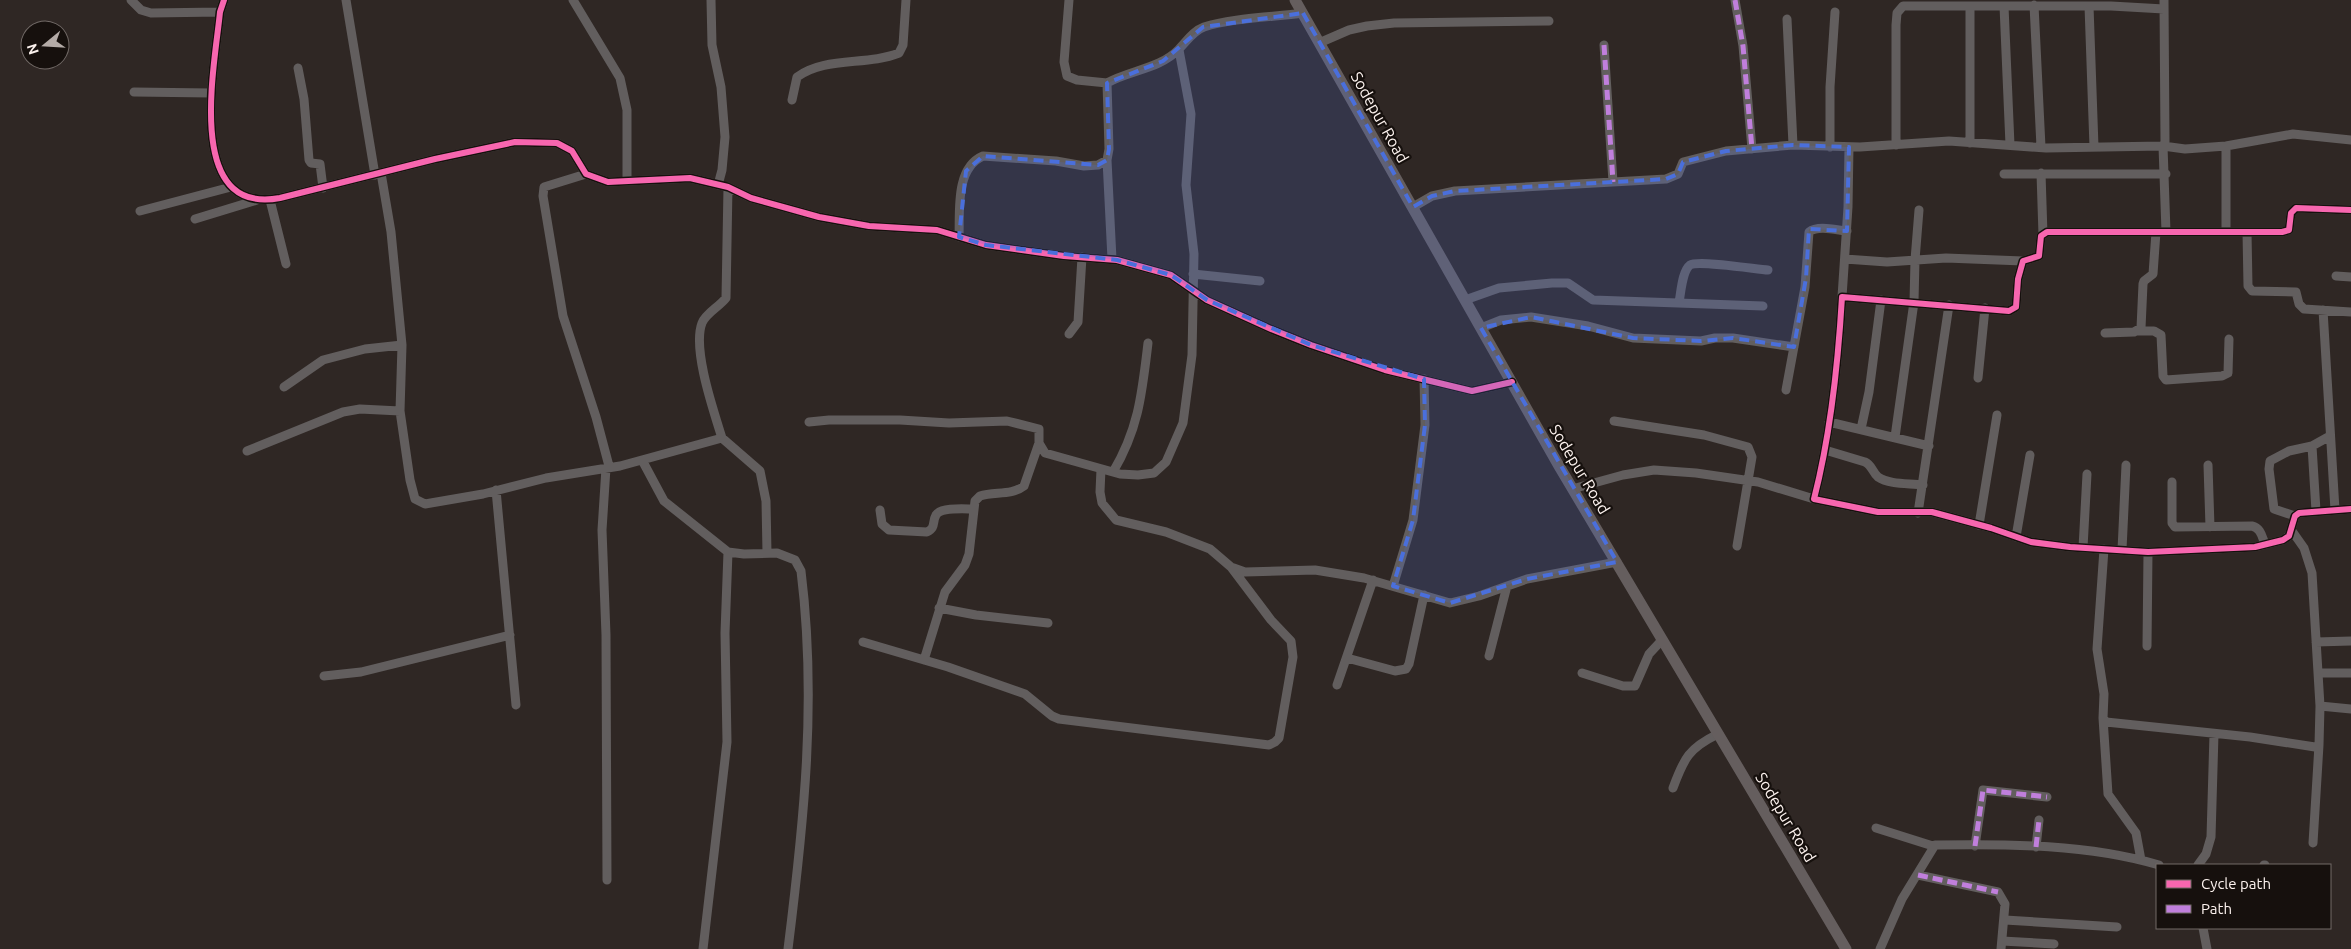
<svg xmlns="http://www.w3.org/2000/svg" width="2351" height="949" font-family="Ubuntu,sans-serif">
  <rect width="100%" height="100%" fill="#2f2724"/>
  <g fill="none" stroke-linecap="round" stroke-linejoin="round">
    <path stroke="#625e5e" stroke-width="9" d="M 131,0 L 141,10 L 151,13 L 220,12
      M 224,0 L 220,12 C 215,65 183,216 280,198 L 435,159 L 515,142 L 557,143 L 572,151 L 586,174 L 608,182 L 690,178 L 728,187 L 751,198 L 819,217 L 869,226 L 937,230 L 986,245 L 1064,256 L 1117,260 L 1171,275 L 1207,300 L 1271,329 L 1311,345 L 1385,370 L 1472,391 L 1512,382
      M 346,0 L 375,175
      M 573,0 L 620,78 L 627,110 L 627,181
      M 711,0 L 712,45 L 721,87 L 725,137 L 722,170 L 718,185
      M 1069,0 L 1064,62 L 1067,76 L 1077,80 L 1107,83
      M 1735,0 L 1743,46 L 1752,149
      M 2034,5 L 2041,147
      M 1970,6 L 1970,143
      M 2004,6 L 2010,145
      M 2089,6 L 2094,147
      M 1787,19 L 1793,145
      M 1319,43 L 1349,30 L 1367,26 L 1394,23 L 1549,21
      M 1604,45 L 1613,182
      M 298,68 L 304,99 L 309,160 L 311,163 L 320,164 L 323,188
      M 134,92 L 211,93
      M 792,100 L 797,77 C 825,56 867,66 899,53 L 903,45 L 906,0
      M 1896,145 L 1896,25 L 1897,13 L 1903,6 L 2111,6 L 2164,9
      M 2226,146 L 2226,231
      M 1830,147 L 1830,87 L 1835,12
      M 1107,160 L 1112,259
      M 381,173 L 391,232 L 402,345 L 400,411 L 410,480 L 415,499 L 425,504 L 483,494 L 546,478 L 620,466 L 722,438 C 714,412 692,349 702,323 C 706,313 719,307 726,298 L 728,187
      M 2041,173 L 2043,235
      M 586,174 L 544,187 L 543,196 L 563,316 L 596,417 L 609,466
      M 2004,174 L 2166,174
      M 270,200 L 286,264
      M 1413,207 L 1432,196 L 1455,191 L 1666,179 L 1678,174 L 1683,162 L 1726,151 L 1793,145 L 1860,147 L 1949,141 L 2046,148 L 2162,146 L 2165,143 L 2164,0
      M 2351,210 L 2296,208 L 2291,213 L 2289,230 L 2282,232 L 2047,232 L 2041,236 L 2039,256 L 2023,261 L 2018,279 L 2016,307 L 2009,311 L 1842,297 C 1838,365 1831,433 1814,499 L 1878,512 L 1932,512 L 1991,528 L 2031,542 L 2070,547 L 2148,552 L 2255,547 L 2283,540 L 2289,536 L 2295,516 L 2299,513 L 2351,509
      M 140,211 L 231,187
      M 195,219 L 257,200
      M 2166,232 L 2163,146 L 2185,149 L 2226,146 L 2293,134 L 2351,140
      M 2247,232 L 2248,286 L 2252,291 L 2296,292 L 2299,304 L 2304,309 L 2351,312
      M 959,237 C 960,211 955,168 983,156 L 1056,161 L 1084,166 L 1098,165 L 1107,160 L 1109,149 L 1107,83 C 1130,70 1160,69 1179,49 C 1187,41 1193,31 1204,27 C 1231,18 1274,17 1303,13
      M 1845,259 L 1887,262 L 1946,258 L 2023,261
      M 1193,274 L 1260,281
      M 2336,276 L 2351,277
      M 1842,297 L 1848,207 L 1849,147
      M 1465,300 L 1499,288 L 1552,283 L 1568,283 L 1593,300 L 1763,306
      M 1679,302 C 1681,293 1682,271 1690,265 C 1698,260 1755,269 1768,270
      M 2323,310 L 2335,510
      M 1481,328 L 1501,320 L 1531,317 L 1588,326 L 1633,338 L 1701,341 L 1715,338 L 1733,338 L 1794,347
      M 2139,331 L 2154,331 L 2161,335 L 2163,376 L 2166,380 L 2222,376 L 2228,373 L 2229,339
      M 2105,333 L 2134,332 L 2141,328 L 2143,284 L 2144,281 L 2153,274 L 2156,232
      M 1069,334 L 1078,322 L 1082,257
      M 1978,378 L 1985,308
      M 284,387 L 323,360 L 365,349 L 402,345
      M 1786,390 L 1805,287 L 1809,232 C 1818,225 1836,230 1847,231
      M 1614,421 L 1704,435 L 1748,447 L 1752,457 L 1737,546
      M 809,422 L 829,420 L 900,420 L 949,423 L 1007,421 L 1039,429 L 1039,443 L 1045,453 L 1120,474 L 1138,475 L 1154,473 L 1166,462 L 1183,423 L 1192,355 L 1194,254 L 1186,185 L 1191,114 L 1179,50
      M 1829,422 L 1929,446
      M 1861,429 L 1869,392 L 1881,300
      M 1895,437 L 1914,302 L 1915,260 L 1919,210
      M 722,438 L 760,471 L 766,501 L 767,553
      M 2312,446 L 2316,511
      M 1825,450 L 1865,462 C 1872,465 1872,472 1878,477 C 1890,485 1909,483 1923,485
      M 247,451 L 343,412 L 360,409 L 400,411
      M 642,460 L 664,501 L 728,552 L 744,554 L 777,553 L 795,560 L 801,571 C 817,700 804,821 788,949
      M 2208,465 L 2210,527
      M 606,468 L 602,530 L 606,635 L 607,880
      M 1101,469 L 1100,492 L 1102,503 L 1116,520 L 1166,532 L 1210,549 L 1231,567 L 1245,572 L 1315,570 L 1364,578 L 1450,603 L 1479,596 L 1527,579 L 1617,562
      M 1113,472 C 1139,428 1142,393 1148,343
      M 2172,482 L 2172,523 L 2175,527 L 2252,526 C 2261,528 2262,537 2265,544
      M 1572,489 L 1623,475 L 1654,470 L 1696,473 L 1758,482 L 1814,499
      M 496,490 L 516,705
      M 880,510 L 882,524 L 889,530 L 927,532 C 936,528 932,522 936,515 C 941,507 965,509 973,509
      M 1918,513 L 1949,305
      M 2295,516 L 2274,509 L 2269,469 L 2270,461 L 2289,451 L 2312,446 L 2330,436
      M 1979,525 L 1997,415
      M 2292,531 L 2304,548 L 2312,573 L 2320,706
      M 2016,537 L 2030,455
      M 2083,548 L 2087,474
      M 2104,549 L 2097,649 L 2104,694 L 2103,718 L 2106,722 L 2250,737 L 2315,747 L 2319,745 L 2320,706 L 2351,709
      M 2122,550 L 2126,465
      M 1393,586 L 1413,520 L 1425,425 L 1424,379
      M 939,608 L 976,615 L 1048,623
      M 863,642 L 948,667 L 1025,694 L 1052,716 L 1059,719 L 1269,745 L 1275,742 L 1279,738 L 1293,657 L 1291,641 L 1271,620 L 1231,567
      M 2316,642 L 2351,641
      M 2147,646 L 2148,552
      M 1489,656 L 1507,586
      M 1347,658 L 1395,671 L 1406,669 L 1409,664 L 1424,595
      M 924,660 L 945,592 L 965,565 L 969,554 L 975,501 L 980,496 C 994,491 1011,496 1024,486 L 1039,443
      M 1582,673 L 1623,686 L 1635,686 L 1649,654 L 1662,640
      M 2318,673 L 2351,673
      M 324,676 L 361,672 L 510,635
      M 1337,685 L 1373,580
      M 2103,718 L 2108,794 L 2136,833 L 2141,860
      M 1673,788 C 1684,758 1689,748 1718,734
      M 1876,828 L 1933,846
      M 2313,843 L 2319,745
      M 1975,846 L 1983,790 L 2047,797
      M 2036,847 L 2039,820
      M 2198,865 L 2206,854 L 2211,837 L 2214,734
      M 2264,865 L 2265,865
      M 1918,875 L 1998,892 L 2005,904 L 2001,949
      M 2005,920 L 2117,927
      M 2203,928 L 2207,949
      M 2002,941 L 2054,944
      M 703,949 L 727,742 L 725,633 L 728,552
      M 1880,949 L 1902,899 L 1935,845 C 2010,844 2088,844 2159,865"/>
    <path stroke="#655e5e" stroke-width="11" d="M 1295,0 L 1559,466 L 1846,949"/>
    <path stroke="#c07fdc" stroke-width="5" stroke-dasharray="10 5" stroke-linecap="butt" d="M 1735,0 L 1743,46 L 1752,149
      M 1604,45 L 1613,182
      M 1975,846 L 1983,790 L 2047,797
      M 2036,847 L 2039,820
      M 1918,875 L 1998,892"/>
    <g stroke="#16100d" stroke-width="9">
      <path id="cycleway" d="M 224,0 L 220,12 C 215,65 183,216 280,198 L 435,159 L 515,142 L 557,143 L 572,151 L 586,174 L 608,182 L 690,178 L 728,187 L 751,198 L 819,217 L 869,226 L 937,230 L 986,245 L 1064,256 L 1117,260 L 1171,275 L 1207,300 L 1271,329 L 1311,345 L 1385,370 L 1472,391 L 1512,382
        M 2351,210 L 2296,208 L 2291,213 L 2289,230 L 2282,232 L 2047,232 L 2041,236 L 2039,256 L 2023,261 L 2018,279 L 2016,307 L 2009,311 L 1842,297 C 1838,365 1831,433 1814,499 L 1878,512 L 1932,512 L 1991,528 L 2031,542 L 2070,547 L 2148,552 L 2255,547 L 2283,540 L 2289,536 L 2295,516 L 2299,513 L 2351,509"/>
    </g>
    <use href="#cycleway" stroke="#f766af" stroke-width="6"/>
  </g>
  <path fill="#4a6fdc" fill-opacity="0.2" stroke="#4a6fdc" stroke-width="4" stroke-dasharray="10 6" stroke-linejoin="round" d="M 1303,13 L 1413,207 L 1432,196 L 1455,191 L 1666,179 L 1678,174 L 1683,162 L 1726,151 L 1793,145 L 1849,147 L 1847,231 L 1809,229 L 1806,278 L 1794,347 L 1733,338 L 1701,341 L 1633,338 L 1531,317 L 1481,328 L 1617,562 L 1527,579 L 1450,603 L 1393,586 L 1413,520 L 1425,425 L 1424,379 L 1311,345 L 1207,300 L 1171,275 L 1117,260 L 986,245 L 959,237 L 966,171 L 983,156 L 1098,165 L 1107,160 L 1109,149 L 1107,83 L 1163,61 L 1203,27 Z"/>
  <g text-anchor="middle" stroke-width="4.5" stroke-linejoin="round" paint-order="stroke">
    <g font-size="16" fill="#fcf2ee" stroke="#16100d">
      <text transform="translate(1380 117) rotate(61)" y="6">Sodepur Road</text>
      <text transform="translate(1580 469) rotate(59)" y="6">Sodepur Road</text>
      <text transform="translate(1786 817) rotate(59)" y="6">Sodepur Road</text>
    </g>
  </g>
  <rect x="2156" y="864" width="175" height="65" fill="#16100d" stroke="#726a67"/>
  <rect x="2166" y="880" width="25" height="8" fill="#f766af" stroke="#726a67"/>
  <text x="2201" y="889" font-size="15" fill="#fcf2ee">Cycle path</text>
  <rect x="2166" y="905" width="25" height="8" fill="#c07fdc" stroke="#726a67"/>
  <text x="2201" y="914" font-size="15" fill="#fcf2ee">Path</text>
  <g transform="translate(45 45) rotate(252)"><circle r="24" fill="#16100d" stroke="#726a67"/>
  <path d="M0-4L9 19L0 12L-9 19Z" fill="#b4aba7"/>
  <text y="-8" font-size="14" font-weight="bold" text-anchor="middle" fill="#fcf2ee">N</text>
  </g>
</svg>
